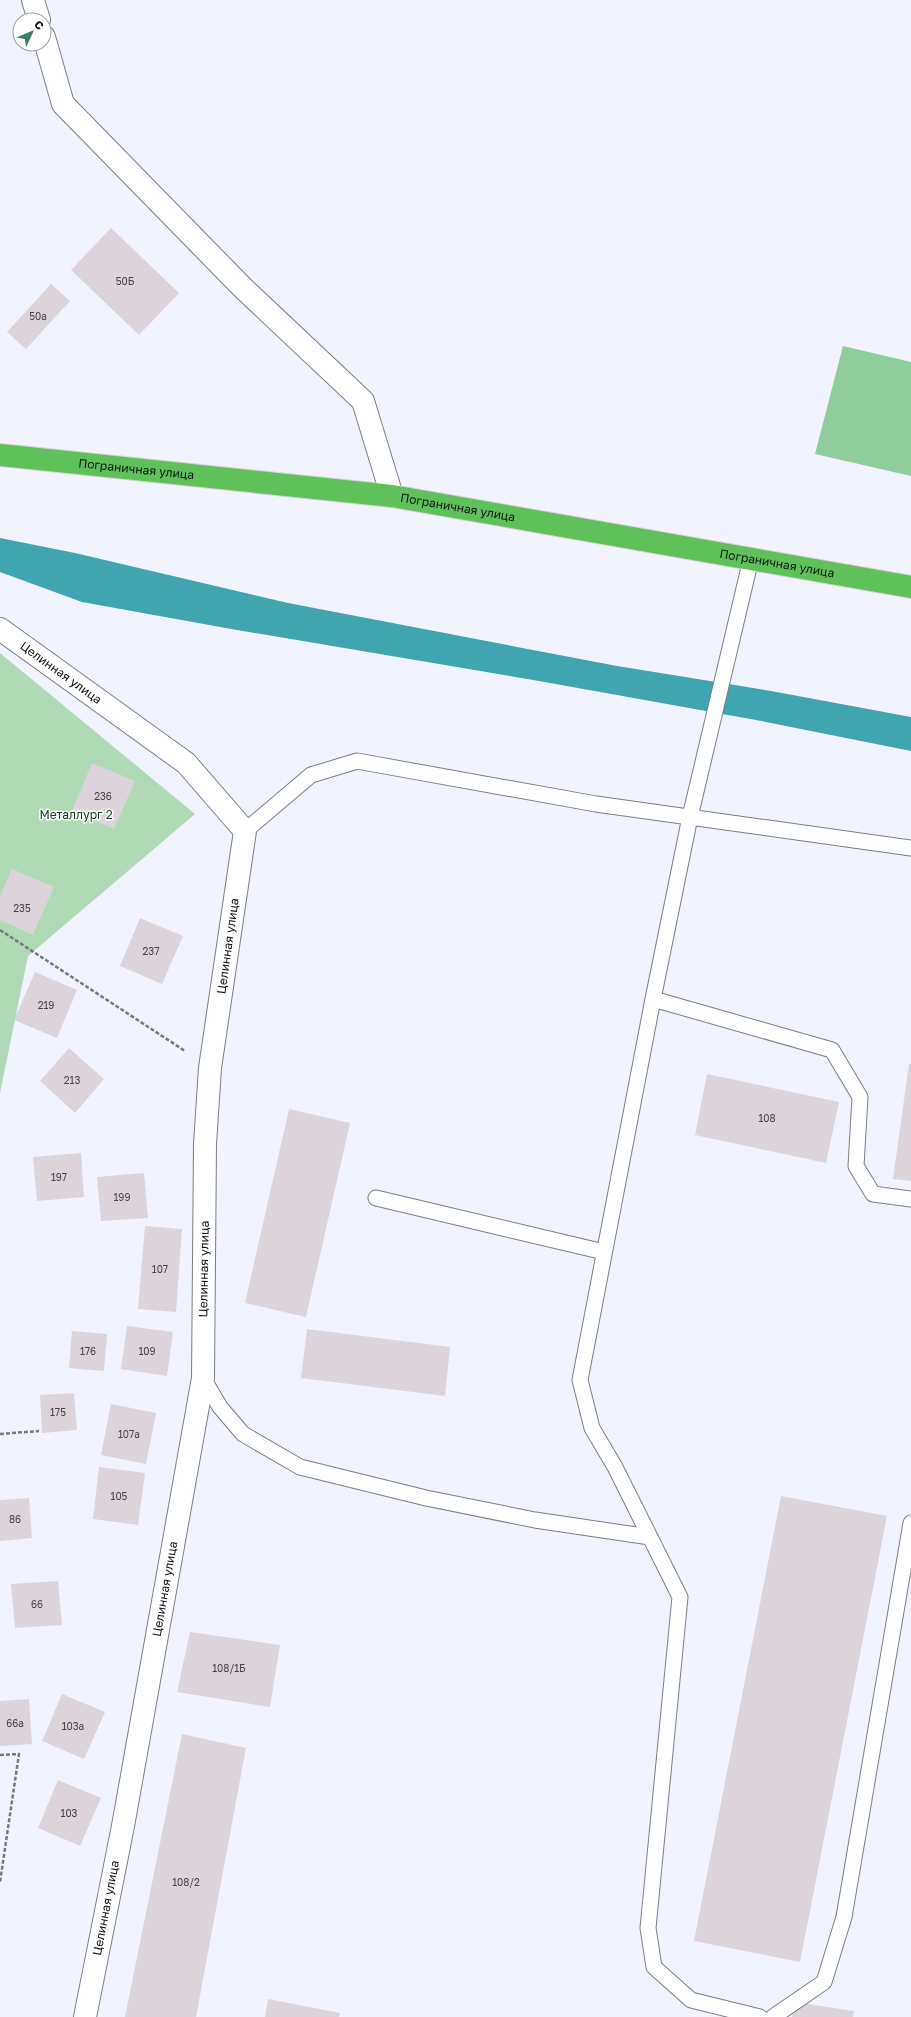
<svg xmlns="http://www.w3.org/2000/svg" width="911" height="2017" font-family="'Golos Text',sans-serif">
  <rect width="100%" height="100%" fill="#f1f3fe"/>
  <path fill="#aedab6" d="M 0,653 L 195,814 L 28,956 L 0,1093 Z"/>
  <path fill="#8fcd9c" d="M 843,346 L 911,362 L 911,476 L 815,454 Z"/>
  <path fill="#3ea5b1" d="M 0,538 L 75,553 L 288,603 L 617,666 L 771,691 L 911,717 L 911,751 L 756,720 L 539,681 L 237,630 L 82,602 L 0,572 Z"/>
  <path fill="#ddd4db" d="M 111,228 L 179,293 L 139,335 L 71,270 Z
    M 51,284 L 70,301 L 26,349 L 7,332 Z
    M 92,763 L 135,781 L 114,829 L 72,811 Z
    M 12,869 L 54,887 L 33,935 L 0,920 L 0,896 Z
    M 140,918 L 183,936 L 162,984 L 120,966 Z
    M 35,972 L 77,990 L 57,1038 L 14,1020 Z
    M 69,1048 L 104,1079 L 75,1113 L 40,1081 Z
    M 909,1064 L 911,1064 L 911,1181 L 893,1179 Z
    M 707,1074 L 839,1102 L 826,1163 L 695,1135 Z
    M 289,1109 L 350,1123 L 306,1317 L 245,1303 Z
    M 81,1153 L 84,1197 L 37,1201 L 33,1157 Z
    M 144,1173 L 148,1218 L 101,1221 L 97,1177 Z
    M 145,1226 L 182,1229 L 176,1312 L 138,1309 Z
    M 127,1326 L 173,1332 L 167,1376 L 121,1369 Z
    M 307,1329 L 450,1347 L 445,1396 L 301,1378 Z
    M 72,1331 L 107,1334 L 104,1371 L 69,1368 Z
    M 74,1393 L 77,1430 L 42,1433 L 40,1395 Z
    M 111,1404 L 156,1413 L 146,1464 L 101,1455 Z
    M 99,1467 L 145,1473 L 138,1525 L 93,1519 Z
    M 781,1496 L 887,1516 L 800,1962 L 694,1941 Z
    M 29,1498 L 32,1538 L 0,1541 L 0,1500 Z
    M 58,1581 L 62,1625 L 15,1628 L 11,1584 Z
    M 190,1632 L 280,1645 L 270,1707 L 177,1692 Z
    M 62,1694 L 105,1712 L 84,1759 L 42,1741 Z
    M 29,1699 L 32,1744 L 0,1746 L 0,1701 Z
    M 182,1734 L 246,1748 L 196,2017 L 125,2017 Z
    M 58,1780 L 101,1798 L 80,1846 L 38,1828 Z
    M 268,1999 L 340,2013 L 339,2017 L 265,2017 Z
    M 794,2002 L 854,2011 L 853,2017 L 792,2017 Z"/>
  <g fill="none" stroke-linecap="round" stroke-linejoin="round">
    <g stroke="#7b7d87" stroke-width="17">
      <path id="lane" d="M 751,559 L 690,817 L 653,999 L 580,1380 L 592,1428 L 615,1467 L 680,1597 L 648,1928 L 654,1967 L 691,2000 L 760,2017
        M 245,831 L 311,775 L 357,761 L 596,804 L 911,848
        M 653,999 L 832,1050 L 860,1097 L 856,1166 L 873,1194 L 911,1199
        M 376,1198 L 604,1252
        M 203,1378 L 220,1407 L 243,1434 L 300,1467 L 426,1498 L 535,1520 L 650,1537
        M 773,2017 L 824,1982 L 844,1917 L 911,1523"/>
    </g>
    <g stroke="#7b7d87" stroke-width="24">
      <g id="street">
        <path d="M 33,0 L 39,20"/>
        <path d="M 44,37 L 63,104 L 242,287 L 363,401 L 392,496"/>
        <path id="s1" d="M 0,629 L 186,763 L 245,831 L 210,1068 L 205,1144 L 203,1378 L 123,1826 L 85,2017"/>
      </g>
    </g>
    <g stroke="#d4d4d5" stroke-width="24">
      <g id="highway">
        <path id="s2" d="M 0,455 L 392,496 L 911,587"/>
      </g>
    </g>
    <path stroke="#76787f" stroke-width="2.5" stroke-dasharray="4 2" stroke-linecap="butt" d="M 0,930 L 185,1051
      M 0,1434 L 39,1431
      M 0,1755 L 19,1754 L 0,1882"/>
    <use href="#lane" stroke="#fff" stroke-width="15"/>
    <use href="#street" stroke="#fff" stroke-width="22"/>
    <use href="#highway" stroke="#5ec159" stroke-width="22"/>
  </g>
  <g text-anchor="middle" stroke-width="3" stroke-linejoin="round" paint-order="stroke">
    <g font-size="10" fill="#434246">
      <text x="125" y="285">50Б</text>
      <text x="38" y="320">50а</text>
      <text x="103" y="800">236</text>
      <text x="22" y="912">235</text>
      <text x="151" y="955">237</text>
      <text x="46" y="1009">219</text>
      <text x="72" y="1084">213</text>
      <text x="767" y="1122">108</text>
      <text x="59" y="1181">197</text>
      <text x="122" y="1201">199</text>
      <text x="160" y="1273">107</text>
      <text x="88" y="1355">176</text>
      <text x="147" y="1355">109</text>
      <text x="58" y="1416">175</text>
      <text x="129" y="1438">107а</text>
      <text x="119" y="1500">105</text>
      <text x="15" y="1523">86</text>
      <text x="37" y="1608">66</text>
      <text x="229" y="1672">108/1Б</text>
      <text x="15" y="1727">66а</text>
      <text x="73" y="1730">103а</text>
      <text x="69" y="1817">103</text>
      <text x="186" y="1886">108/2</text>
    </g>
    <g font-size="12" fill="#101114" stroke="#fff">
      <text dy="4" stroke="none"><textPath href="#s2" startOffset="137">Пограничная улица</textPath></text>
      <text dy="4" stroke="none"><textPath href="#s2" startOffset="461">Пограничная улица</textPath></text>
      <text dy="4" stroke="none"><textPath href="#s2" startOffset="785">Пограничная улица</textPath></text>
      <text dy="4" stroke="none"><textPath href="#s1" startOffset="75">Целинная улица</textPath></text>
      <text transform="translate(228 946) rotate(-82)" y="4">Целинная улица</text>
      <text transform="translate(204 1269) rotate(-89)" y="4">Целинная улица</text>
      <text transform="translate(165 1589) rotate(-80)" y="4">Целинная улица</text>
      <text transform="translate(106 1908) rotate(-79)" y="4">Целинная улица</text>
    </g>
    <g font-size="12" fill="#0f3d1d" stroke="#fff">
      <text x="76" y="819">Металлург 2</text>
    </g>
  </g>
  <g transform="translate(32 32) rotate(46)"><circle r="19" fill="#ffffff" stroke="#9fa0a1"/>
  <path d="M0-3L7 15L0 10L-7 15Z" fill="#3d7e6d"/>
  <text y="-6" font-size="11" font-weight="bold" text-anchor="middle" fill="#101114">С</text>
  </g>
</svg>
